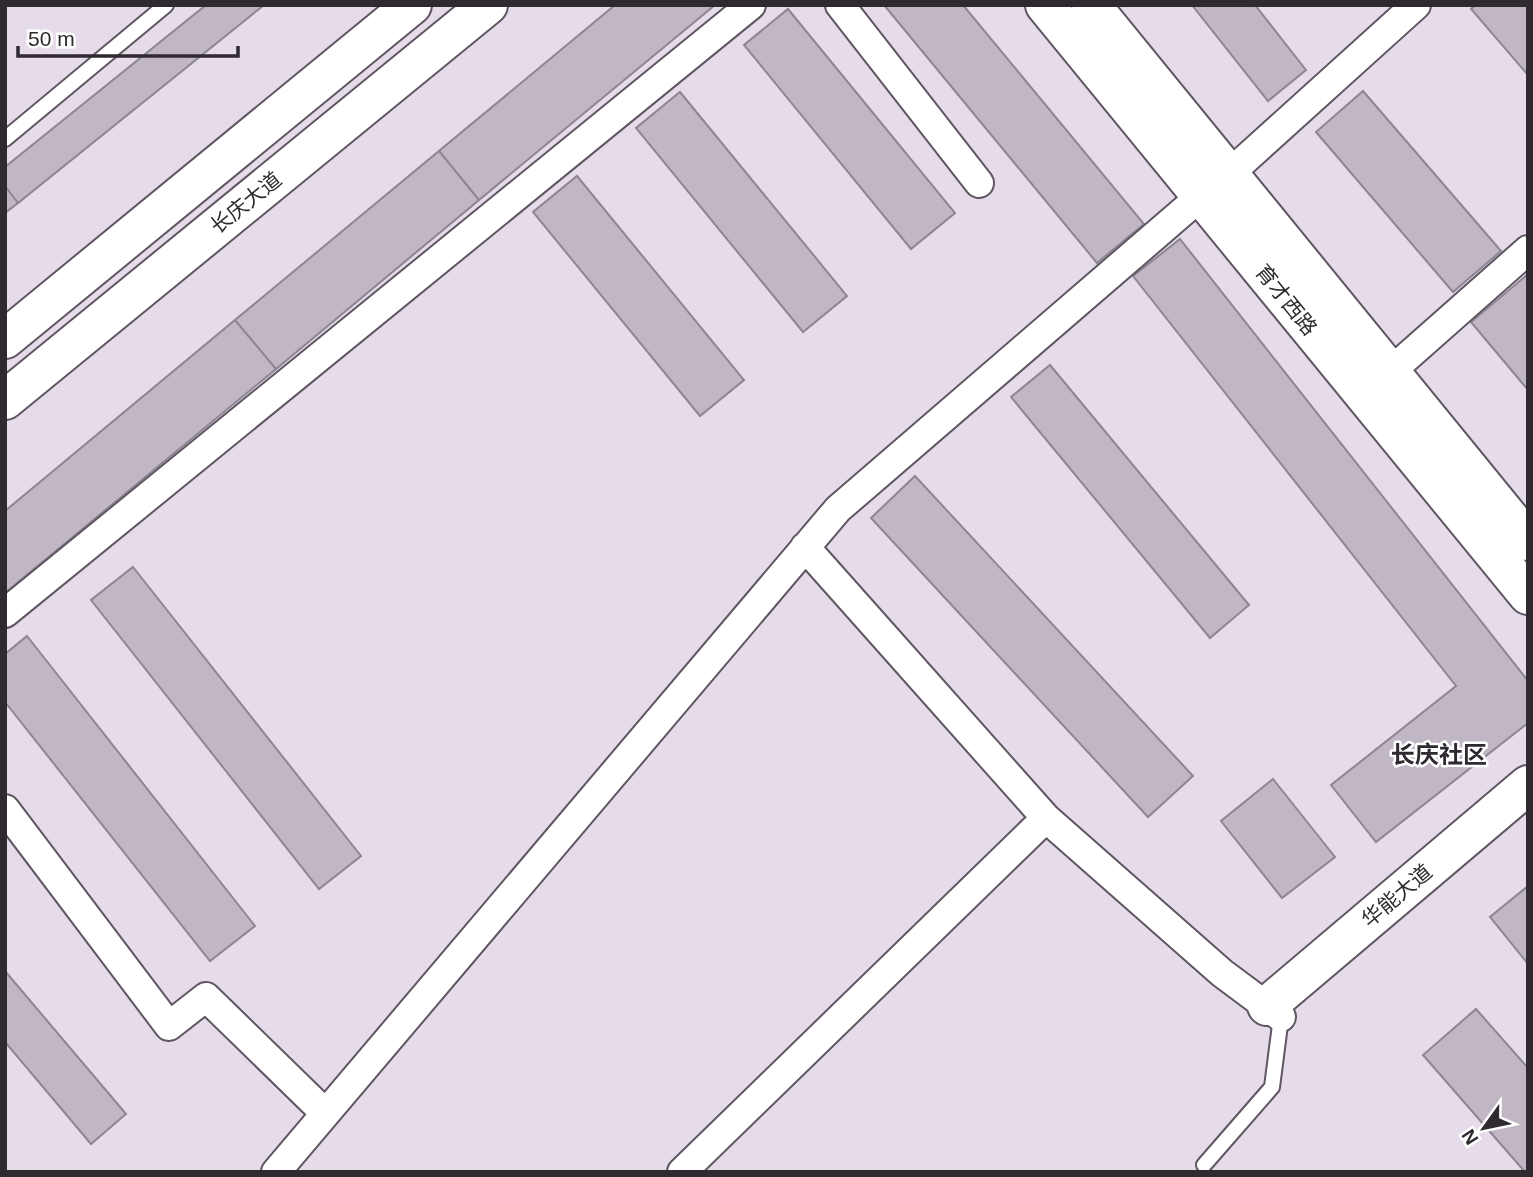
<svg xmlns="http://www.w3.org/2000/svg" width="1533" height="1177" font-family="Helvetica,'Noto Sans SC',sans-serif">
  <rect width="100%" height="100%" fill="#e5dbe9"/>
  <path fill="#c0b6c4" stroke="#8e8592" stroke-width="2" d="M 206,5 L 264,5 L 18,203 L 5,186 L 5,167 Z
    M 615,5 L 715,5 L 479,200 L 439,151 Z
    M 884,5 L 963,5 L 1144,224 L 1097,263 Z
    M 1192,5 L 1255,5 L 1306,70 L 1268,101 Z
    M 1476,5 L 1528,5 L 1528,75 L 1471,9 Z
    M 788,9 L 955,213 L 911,249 L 744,45 Z
    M 1363,91 L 1501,251 L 1453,292 L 1316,132 Z
    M 680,92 L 847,296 L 803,332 L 636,128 Z
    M 439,151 L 479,200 L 276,369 L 235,320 Z
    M 577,176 L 744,380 L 700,416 L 533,212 Z
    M 5,186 L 18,203 L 5,213 Z
    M 1180,239 L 1528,681 L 1528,723 L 1376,842 L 1331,785 L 1456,686 L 1133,276 Z
    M 1528,274 L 1528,390 L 1471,322 Z
    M 235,320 L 276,369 L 5,593 L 5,511 Z
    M 1050,365 L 1249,605 L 1210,638 L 1011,397 Z
    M 915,476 L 1193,776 L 1148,817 L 871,518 Z
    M 133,567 L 361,856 L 319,889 L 91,600 Z
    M 27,636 L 255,926 L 210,961 L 5,702 L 5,654 Z
    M 1273,779 L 1335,857 L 1282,898 L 1221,821 Z
    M 1528,886 L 1528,964 L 1490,917 Z
    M 5,971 L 126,1114 L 91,1144 L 5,1042 Z
    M 1476,1009 L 1528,1068 L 1528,1172 L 1525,1172 L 1423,1055 Z"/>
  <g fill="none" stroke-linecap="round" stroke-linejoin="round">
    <g stroke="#5f5662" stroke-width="18">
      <path id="lane" d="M 5,139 L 166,5
        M 1204,1165 L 1272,1087 L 1281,1017"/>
    </g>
    <g stroke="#5f5662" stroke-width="32">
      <path id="street" d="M 840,5 L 979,183
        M 1229,174 L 1416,5
        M 1390,372 L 1528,250
        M 805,547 L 1046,818 L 1222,973 L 1281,1017
        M 5,613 L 751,5
        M 5,809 L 169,1026 L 206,997 L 325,1113
        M 276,1172 L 838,509 L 1201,196
        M 682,1172 L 1046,818"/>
    </g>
    <g stroke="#5f5662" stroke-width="42">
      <path id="secondary" d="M 1045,5 L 1528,595
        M 1091,5 L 1528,541
        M 5,339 L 412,5
        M 5,400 L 488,5
        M 1267,1006 L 1528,785"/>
    </g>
    <use href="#lane" stroke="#fff" stroke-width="14"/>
    <use href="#street" stroke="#fff" stroke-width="28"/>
    <use href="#secondary" stroke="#fff" stroke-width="38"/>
  </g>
  <g text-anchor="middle" stroke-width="5" stroke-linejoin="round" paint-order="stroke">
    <g font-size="21" fill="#2e2a30" stroke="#fff">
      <text transform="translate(246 203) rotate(-39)" y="7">长庆大道</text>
      <text transform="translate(1286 300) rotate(51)" y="7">育才西路</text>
      <text transform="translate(1397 896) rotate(-40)" y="7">华能大道</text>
    </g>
    <g font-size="24" font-weight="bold" fill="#2e2a30" stroke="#fff">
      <text x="1439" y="763">长庆社区</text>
    </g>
  </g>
  <rect width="1533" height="1177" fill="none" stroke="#2e2a30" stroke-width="14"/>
  <g transform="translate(1484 1128) rotate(237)" stroke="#ffffff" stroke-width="5" paint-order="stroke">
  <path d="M0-5L12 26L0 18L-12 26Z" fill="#2e2a30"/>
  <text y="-10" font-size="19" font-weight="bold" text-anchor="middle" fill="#2e2a30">N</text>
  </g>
  <path d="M18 46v10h220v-10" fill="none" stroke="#2e2a30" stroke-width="3.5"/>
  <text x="28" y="46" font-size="21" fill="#2e2a30" stroke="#ffffff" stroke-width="5" paint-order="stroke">50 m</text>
</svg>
